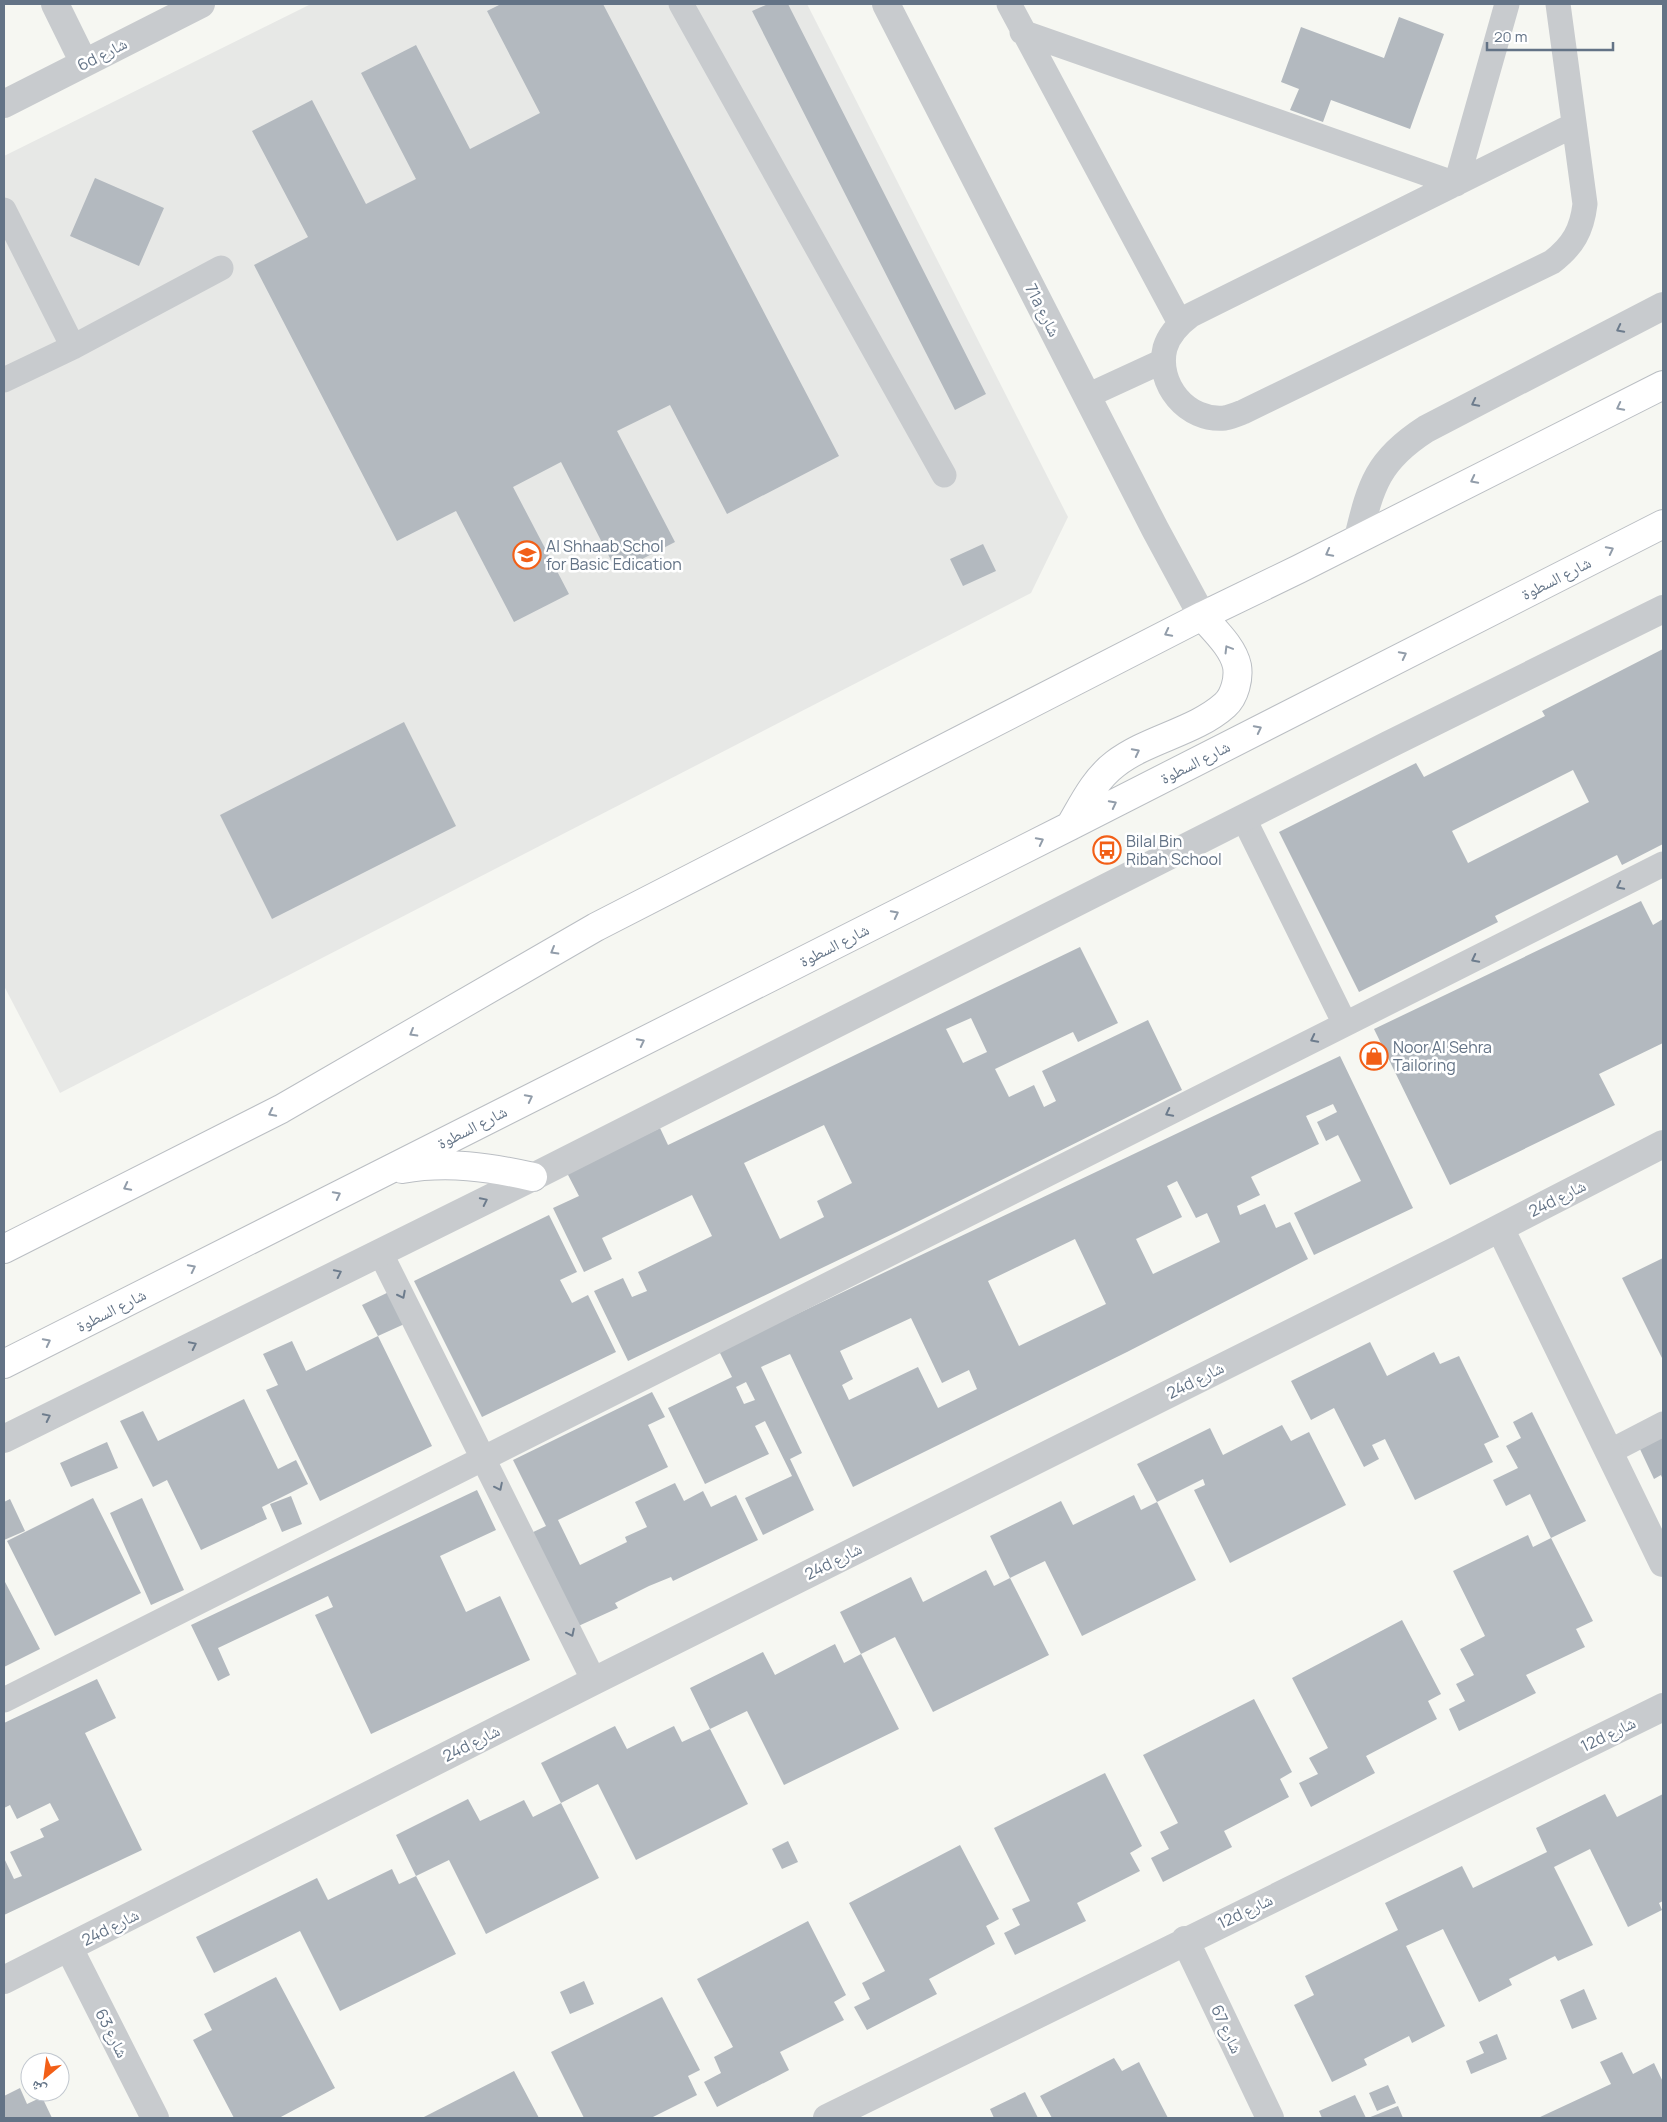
<svg xmlns="http://www.w3.org/2000/svg" width="1667" height="2122" font-family="Manrope,'Noto Naskh Arabic',sans-serif">
  <rect width="100%" height="100%" fill="#f6f7f2"/>
  <path fill="#e7e8e6" d="M 311,4 L 807,4 L 1068,517 L 1031,593 L 60,1093 L 4,986 L 4,156 Z"/>
  <path fill="#b3b9bf" fill-rule="evenodd" d="M 501,4 L 603,4 L 839,456 L 727,514 L 670,405 L 617,431 L 675,542 L 617,572 L 561,462 L 513,487 L 569,594 L 514,622 L 456,511 L 397,541 L 254,265 L 308,237 L 252,131 L 312,100 L 366,204 L 416,179 L 361,73 L 416,45 L 470,149 L 540,113 L 487,11 Z
    M 768,4 L 788,4 L 986,394 L 955,410 L 752,11 Z
    M 1399,17 L 1444,34 L 1410,129 L 1331,100 L 1323,122 L 1290,110 L 1299,89 L 1281,82 L 1301,27 L 1384,58 Z
    M 95,178 L 164,208 L 139,266 L 70,236 Z
    M 983,544 L 996,571 L 963,586 L 950,559 Z
    M 1663,649 L 1663,844 L 1622,865 L 1617,855 L 1495,916 L 1498,922 L 1359,992 L 1279,832 L 1416,763 L 1424,777 L 1545,716 L 1542,711 ZM 1573,770 L 1589,802 L 1468,863 L 1452,831 Z
    M 404,722 L 456,826 L 272,919 L 220,815 Z
    M 1641,901 L 1653,925 L 1663,919 L 1663,1043 L 1599,1074 L 1615,1105 L 1450,1185 L 1374,1029 Z
    M 1080,947 L 1118,1023 L 1078,1042 L 1073,1032 L 995,1069 L 1009,1097 L 1034,1085 L 1044,1107 L 1056,1101 L 1042,1071 L 1148,1020 L 1182,1090 L 901,1230 L 628,1361 L 594,1291 L 623,1278 L 632,1297 L 647,1291 L 638,1272 L 712,1236 L 692,1195 L 602,1238 L 612,1259 L 584,1272 L 553,1208 L 579,1196 L 567,1173 L 660,1128 L 668,1145 ZM 971,1018 L 987,1052 L 963,1063 L 946,1029 ZM 824,1125 L 852,1183 L 817,1201 L 824,1217 L 780,1239 L 744,1163 Z
    M 1340,1056 L 1413,1208 L 1314,1255 L 1294,1213 L 1361,1181 L 1338,1135 L 1326,1141 L 1317,1122 L 1337,1112 L 1333,1104 L 1306,1116 L 1319,1144 L 1251,1177 L 1260,1195 L 1237,1206 L 1240,1215 L 1265,1204 L 1276,1228 L 1290,1222 L 1308,1259 L 1127,1352 L 853,1487 L 790,1354 L 761,1367 L 802,1453 L 790,1459 L 814,1510 L 763,1535 L 745,1498 L 792,1476 L 765,1421 L 755,1426 L 769,1454 L 705,1484 L 668,1408 L 732,1377 L 719,1351 ZM 1177,1181 L 1196,1218 L 1207,1213 L 1220,1242 L 1153,1274 L 1136,1239 L 1182,1217 L 1167,1186 ZM 1075,1239 L 1106,1304 L 1019,1346 L 988,1281 ZM 911,1318 L 942,1383 L 969,1370 L 977,1389 L 938,1408 L 918,1367 L 849,1400 L 842,1385 L 853,1379 L 840,1351 ZM 746,1382 L 755,1400 L 744,1404 L 736,1387 Z
    M 549,1215 L 577,1272 L 560,1280 L 572,1303 L 588,1295 L 616,1352 L 482,1417 L 414,1281 Z
    M 1663,1258 L 1663,1360 L 1622,1278 Z
    M 395,1289 L 411,1321 L 378,1336 L 362,1305 Z
    M 378,1336 L 432,1446 L 320,1501 L 266,1390 L 278,1385 L 263,1354 L 292,1341 L 306,1371 Z
    M 1370,1342 L 1387,1376 L 1434,1352 L 1440,1364 L 1459,1356 L 1499,1437 L 1484,1444 L 1493,1462 L 1415,1500 L 1385,1439 L 1372,1445 L 1379,1459 L 1364,1467 L 1334,1408 L 1311,1420 L 1291,1381 Z
    M 652,1392 L 665,1417 L 648,1425 L 668,1467 L 558,1520 L 580,1565 L 627,1542 L 625,1537 L 647,1527 L 635,1502 L 675,1483 L 684,1501 L 703,1491 L 711,1507 L 736,1495 L 758,1540 L 673,1581 L 671,1577 L 649,1586 L 615,1603 L 618,1608 L 574,1628 L 529,1534 L 546,1526 L 513,1460 Z
    M 244,1399 L 278,1469 L 296,1460 L 308,1484 L 262,1507 L 267,1519 L 201,1550 L 167,1480 L 153,1487 L 120,1421 L 143,1411 L 158,1441 Z
    M 1532,1412 L 1586,1521 L 1551,1538 L 1530,1494 L 1506,1506 L 1493,1480 L 1518,1468 L 1506,1446 L 1521,1438 L 1513,1422 Z
    M 1282,1425 L 1291,1441 L 1309,1432 L 1346,1505 L 1230,1563 L 1194,1490 L 1205,1485 L 1203,1479 L 1157,1502 L 1137,1464 L 1210,1428 L 1223,1455 Z
    M 1663,1436 L 1663,1480 L 1661,1475 L 1654,1479 L 1639,1447 Z
    M 107,1442 L 118,1468 L 71,1487 L 60,1463 Z
    M 477,1490 L 496,1530 L 440,1556 L 466,1612 L 500,1596 L 530,1660 L 371,1734 L 315,1615 L 333,1607 L 328,1596 L 218,1648 L 230,1675 L 218,1681 L 191,1625 Z
    M 1134,1495 L 1141,1510 L 1157,1502 L 1196,1580 L 1082,1636 L 1045,1561 L 1010,1578 L 990,1536 L 1061,1501 L 1073,1525 Z
    M 291,1496 L 302,1524 L 282,1532 L 270,1504 Z
    M 93,1498 L 141,1593 L 55,1636 L 7,1541 Z
    M 142,1498 L 184,1590 L 151,1605 L 110,1513 Z
    M 10,1499 L 25,1531 L 4,1540 L 4,1502 Z
    M 1528,1535 L 1533,1547 L 1551,1538 L 1593,1621 L 1576,1629 L 1585,1647 L 1526,1675 L 1536,1693 L 1459,1731 L 1449,1709 L 1465,1701 L 1456,1684 L 1474,1675 L 1460,1649 L 1485,1636 L 1453,1571 Z
    M 986,1570 L 994,1586 L 1010,1578 L 1049,1655 L 933,1712 L 895,1637 L 861,1654 L 840,1612 L 911,1577 L 923,1602 Z
    M 4,1580 L 40,1649 L 4,1667 Z
    M 1402,1620 L 1441,1694 L 1428,1701 L 1437,1719 L 1366,1756 L 1375,1773 L 1311,1807 L 1299,1783 L 1318,1774 L 1309,1758 L 1328,1748 L 1292,1678 Z
    M 835,1644 L 844,1663 L 861,1654 L 899,1729 L 784,1785 L 747,1711 L 710,1729 L 748,1804 L 636,1860 L 598,1784 L 561,1803 L 541,1763 L 615,1726 L 627,1749 L 674,1726 L 682,1742 L 710,1729 L 690,1688 L 763,1652 L 775,1675 Z
    M 97,1679 L 116,1718 L 85,1733 L 142,1850 L 4,1915 L 4,1858 L 14,1879 L 22,1876 L 10,1852 L 44,1837 L 40,1829 L 59,1820 L 50,1803 L 17,1819 L 10,1805 L 4,1808 L 4,1723 Z
    M 1254,1699 L 1292,1772 L 1280,1779 L 1289,1797 L 1224,1831 L 1232,1847 L 1163,1882 L 1151,1858 L 1169,1849 L 1160,1832 L 1178,1823 L 1143,1755 Z
    M 1105,1773 L 1142,1846 L 1130,1853 L 1140,1871 L 1077,1903 L 1086,1921 L 1015,1955 L 1004,1933 L 1020,1925 L 1012,1909 L 1030,1901 L 994,1828 Z
    M 1605,1794 L 1617,1817 L 1663,1794 L 1663,1901 L 1659,1903 L 1662,1910 L 1628,1927 L 1590,1849 L 1554,1867 L 1593,1945 L 1558,1961 L 1555,1956 L 1509,1979 L 1512,1985 L 1479,2002 L 1443,1929 L 1406,1946 L 1445,2026 L 1412,2043 L 1409,2036 L 1364,2059 L 1367,2065 L 1332,2082 L 1294,2005 L 1314,1995 L 1305,1976 L 1398,1930 L 1385,1903 L 1462,1866 L 1473,1888 L 1547,1852 L 1536,1828 Z
    M 468,1799 L 480,1821 L 524,1800 L 533,1817 L 561,1803 L 599,1878 L 486,1934 L 449,1860 L 416,1876 L 396,1835 Z
    M 788,1841 L 798,1862 L 782,1869 L 772,1849 Z
    M 960,1845 L 999,1919 L 986,1926 L 995,1944 L 929,1979 L 937,1994 L 867,2030 L 854,2007 L 870,1999 L 862,1983 L 885,1971 L 849,1903 Z
    M 392,1869 L 399,1884 L 416,1876 L 456,1954 L 340,2011 L 300,1931 L 214,1973 L 196,1937 L 317,1878 L 328,1900 Z
    M 808,1921 L 846,1995 L 834,2002 L 844,2020 L 780,2052 L 789,2070 L 717,2107 L 704,2082 L 721,2073 L 714,2057 L 733,2047 L 697,1979 Z
    M 276,1977 L 335,2088 L 279,2118 L 234,2118 L 193,2040 L 212,2030 L 204,2014 Z
    M 584,1981 L 594,2004 L 570,2014 L 560,1992 Z
    M 1584,1989 L 1597,2019 L 1572,2029 L 1560,2000 Z
    M 662,1997 L 700,2070 L 688,2076 L 697,2095 L 651,2118 L 584,2118 L 551,2052 Z
    M 1497,2034 L 1507,2059 L 1471,2074 L 1466,2061 L 1484,2053 L 1479,2042 Z
    M 1622,2052 L 1633,2074 L 1654,2063 L 1663,2082 L 1663,2118 L 1538,2118 L 1611,2084 L 1600,2062 Z
    M 1114,2058 L 1122,2071 L 1139,2062 L 1168,2118 L 1052,2118 L 1040,2096 Z
    M 514,2071 L 539,2118 L 422,2118 Z
    M 1388,2085 L 1396,2103 L 1377,2111 L 1369,2093 Z
    M 20,2088 L 27,2104 L 42,2097 L 52,2118 L 4,2118 L 4,2096 Z
    M 1025,2092 L 1038,2118 L 994,2118 L 990,2109 Z
    M 1355,2095 L 1366,2118 L 1322,2118 L 1319,2111 Z
    M 1398,2106 L 1403,2118 L 1368,2118 Z"/>
  <g fill="none" stroke-linecap="round" stroke-linejoin="round">
    <g stroke="#babec3" stroke-width="30">
      <path id="secondary" d="M 1070,826 C 1083,804 1094,780 1115,764 C 1147,739 1195,732 1225,705 C 1235,696 1239,678 1237,666 C 1233,647 1214,630 1202,616
        M 402,1169 C 447,1161 489,1167 533,1177
        M 4,1249 L 281,1109 L 596,927 L 1202,616 L 1299,569 L 1663,385
        M 4,1364 L 1070,826 L 1663,524"/>
    </g>
    <path stroke="#c8cbce" stroke-width="25" d="M 681,4 L 944,475
      M 1009,4 L 1180,323
      M 1558,4 L 1585,204 C 1582,230 1573,246 1552,262 L 1243,412 C 1238,414 1231,417 1225,418 C 1187,422 1156,384 1165,348 C 1169,334 1179,324 1191,315 L 1574,125
      M 1022,32 L 1456,184 L 1507,4
      M 4,210 L 73,347
      M 4,380 L 73,347 L 221,268
      M 1087,396 L 1163,361
      M 1244,819 L 1345,1024
      M 380,1252 L 594,1681
      M 1609,1452 L 1663,1424
      M 4,1700 L 1663,864"/>
    <path stroke="#c8cbce" stroke-width="28" d="M 55,4 L 84,63
      M 886,4 L 1155,529 L 1202,616
      M 4,104 L 201,4
      M 1358,538 C 1371,484 1378,460 1426,429 L 1663,306
      M 1500,1228 L 1663,1563
      M 4,1439 L 533,1177 L 1388,745 L 1663,609
      M 1185,1940 L 1270,2118
      M 69,1948 L 155,2118
      M 4,1980 L 594,1681 L 1459,1249 L 1663,1144
      M 827,2118 L 1663,1707"/>
    <use href="#secondary" stroke="#fff" stroke-width="28"/>
  </g>
  <defs><path id="oneway-chevron" d="M-2-3.5L2.5 0L-2 3.5" fill="none" stroke-width="1.6" stroke-linecap="round" stroke-linejoin="round" transform="scale(1.25)"/></defs>
  <g stroke="#6d7c8d">
    <use href="#oneway-chevron" transform="translate(1620 329) rotate(153)"/>
    <use href="#oneway-chevron" transform="translate(1475 403) rotate(153)"/>
    <use href="#oneway-chevron" transform="translate(1620 886) rotate(153)"/>
    <use href="#oneway-chevron" transform="translate(1475 959) rotate(153)"/>
    <use href="#oneway-chevron" transform="translate(1314 1039) rotate(153)"/>
    <use href="#oneway-chevron" transform="translate(1169 1113) rotate(153)"/>
    <use href="#oneway-chevron" transform="translate(484 1201) rotate(-26)"/>
    <use href="#oneway-chevron" transform="translate(338 1273) rotate(-26)"/>
    <use href="#oneway-chevron" transform="translate(402 1295) rotate(63)"/>
    <use href="#oneway-chevron" transform="translate(193 1345) rotate(-26)"/>
    <use href="#oneway-chevron" transform="translate(47 1417) rotate(-26)"/>
    <use href="#oneway-chevron" transform="translate(499 1487) rotate(64)"/>
    <use href="#oneway-chevron" transform="translate(571 1633) rotate(64)"/>
  </g>
  <g stroke="#929daa">
    <use href="#oneway-chevron" transform="translate(1620 407) rotate(153)"/>
    <use href="#oneway-chevron" transform="translate(1474 480) rotate(153)"/>
    <use href="#oneway-chevron" transform="translate(1610 550) rotate(-27)"/>
    <use href="#oneway-chevron" transform="translate(1329 553) rotate(152)"/>
    <use href="#oneway-chevron" transform="translate(1168 633) rotate(153)"/>
    <use href="#oneway-chevron" transform="translate(1228 649) rotate(-121)"/>
    <use href="#oneway-chevron" transform="translate(1403 655) rotate(-27)"/>
    <use href="#oneway-chevron" transform="translate(1258 729) rotate(-27)"/>
    <use href="#oneway-chevron" transform="translate(1136 752) rotate(-27)"/>
    <use href="#oneway-chevron" transform="translate(1113 804) rotate(-27)"/>
    <use href="#oneway-chevron" transform="translate(1040 841) rotate(-27)"/>
    <use href="#oneway-chevron" transform="translate(895 914) rotate(-27)"/>
    <use href="#oneway-chevron" transform="translate(554 951) rotate(150)"/>
    <use href="#oneway-chevron" transform="translate(413 1033) rotate(150)"/>
    <use href="#oneway-chevron" transform="translate(641 1042) rotate(-27)"/>
    <use href="#oneway-chevron" transform="translate(529 1098) rotate(-27)"/>
    <use href="#oneway-chevron" transform="translate(272 1113) rotate(153)"/>
    <use href="#oneway-chevron" transform="translate(127 1187) rotate(153)"/>
    <use href="#oneway-chevron" transform="translate(337 1195) rotate(-27)"/>
    <use href="#oneway-chevron" transform="translate(192 1268) rotate(-27)"/>
    <use href="#oneway-chevron" transform="translate(47 1342) rotate(-27)"/>
  </g>
  <defs>
    <g id="school-ring" transform="scale(1.4375)"><circle r="9.5" fill="#fff" stroke="#f25f17" stroke-width="1.5"/><path d="M0-5L7-2L0 1L-7-2ZM-4 1L0 2.5L4 1V4Q0 6-4 4Z" fill="#f25f17"/></g>
    <g id="bus-ring" transform="scale(1.4375)"><circle r="9.5" fill="#fff" stroke="#f25f17" stroke-width="1.5"/><path d="M-5-6H5V4H4V6H2V4H-2V6H-4V4H-5ZM-3.5-4V0h7V-4ZM-3.5 1.2v1.5H-2V1.2ZM2 1.2v1.5H3.5V1.2Z" fill="#f25f17"/></g>
    <g id="shop-ring" transform="scale(1.4375)"><circle r="9.5" fill="#fff" stroke="#f25f17" stroke-width="1.5"/><path d="M-5-2.5h2.3a2.7 3.5 0 0 1 5.4 0H5L5.5 6h-11ZM-1.5-2.5h3a1.5 2.3 0 0 0-3 0Z" fill="#f25f17"/></g>
  </defs>
  <g fill-rule="evenodd">
    <use href="#school-ring" x="527" y="555"/>
    <use href="#bus-ring" x="1107" y="850"/>
    <use href="#shop-ring" x="1374" y="1056"/>
  </g>
  <g text-anchor="middle" stroke-width="5" stroke-linejoin="round" paint-order="stroke">
    <g font-size="16" fill="#637386" stroke="#fff">
      <text transform="translate(102 54) rotate(-27)" y="6">6d شارع</text>
      <text transform="translate(1043 310) rotate(63)" y="6">71a شارع</text>
      <text transform="translate(1556 578) rotate(-27)" y="6">شارع السطوة</text>
      <text transform="translate(1195 762) rotate(-27)" y="6">شارع السطوة</text>
      <text transform="translate(834 945) rotate(-27)" y="6">شارع السطوة</text>
      <text transform="translate(472 1127) rotate(-27)" y="6">شارع السطوة</text>
      <text transform="translate(1557 1198) rotate(-27)" y="6">24d شارع</text>
      <text transform="translate(111 1310) rotate(-27)" y="6">شارع السطوة</text>
      <text transform="translate(1195 1380) rotate(-27)" y="6">24d شارع</text>
      <text transform="translate(833 1561) rotate(-27)" y="6">24d شارع</text>
      <text transform="translate(1608 1734) rotate(-26)" y="6">12d شارع</text>
      <text transform="translate(471 1743) rotate(-27)" y="6">24d شارع</text>
      <text transform="translate(1245 1911) rotate(-26)" y="6">12d شارع</text>
      <text transform="translate(110 1927) rotate(-27)" y="6">24d شارع</text>
      <text transform="translate(1227 2029) rotate(65)" y="6">شارع 67</text>
      <text transform="translate(112 2033) rotate(63)" y="6">شارع 63</text>
    </g>
    <g font-size="16" fill="#637386" stroke="#fff" text-anchor="start">
      <text x="546" y="552">Al Shhaab Schol<tspan x="546" dy="18">for Basic Edication</tspan></text>
      <text x="1126" y="847">Bilal Bin<tspan x="1126" dy="18">Ribah School</tspan></text>
      <text x="1393" y="1053">Noor Al Sehra<tspan x="1393" dy="18">Tailoring</tspan></text>
    </g>
  </g>
  <rect width="1667" height="2122" fill="none" stroke="#637386" stroke-width="10"/>
  <g transform="translate(45 2077) rotate(209)"><circle r="24" fill="#ffffff" stroke="#c1c7cf"/>
  <path d="M0-4L9 19L0 12L-9 19Z" fill="#f25f17"/>
  <text y="-8" font-size="14" font-weight="bold" text-anchor="middle" fill="#637386">ش</text>
  </g>
  <path d="M1487 42v8h126v-8" fill="none" stroke="#637386" stroke-width="2.5"/>
  <text x="1494" y="42" font-size="15" fill="#637386" stroke="#ffffff" stroke-width="4" paint-order="stroke">20 m</text>
</svg>
